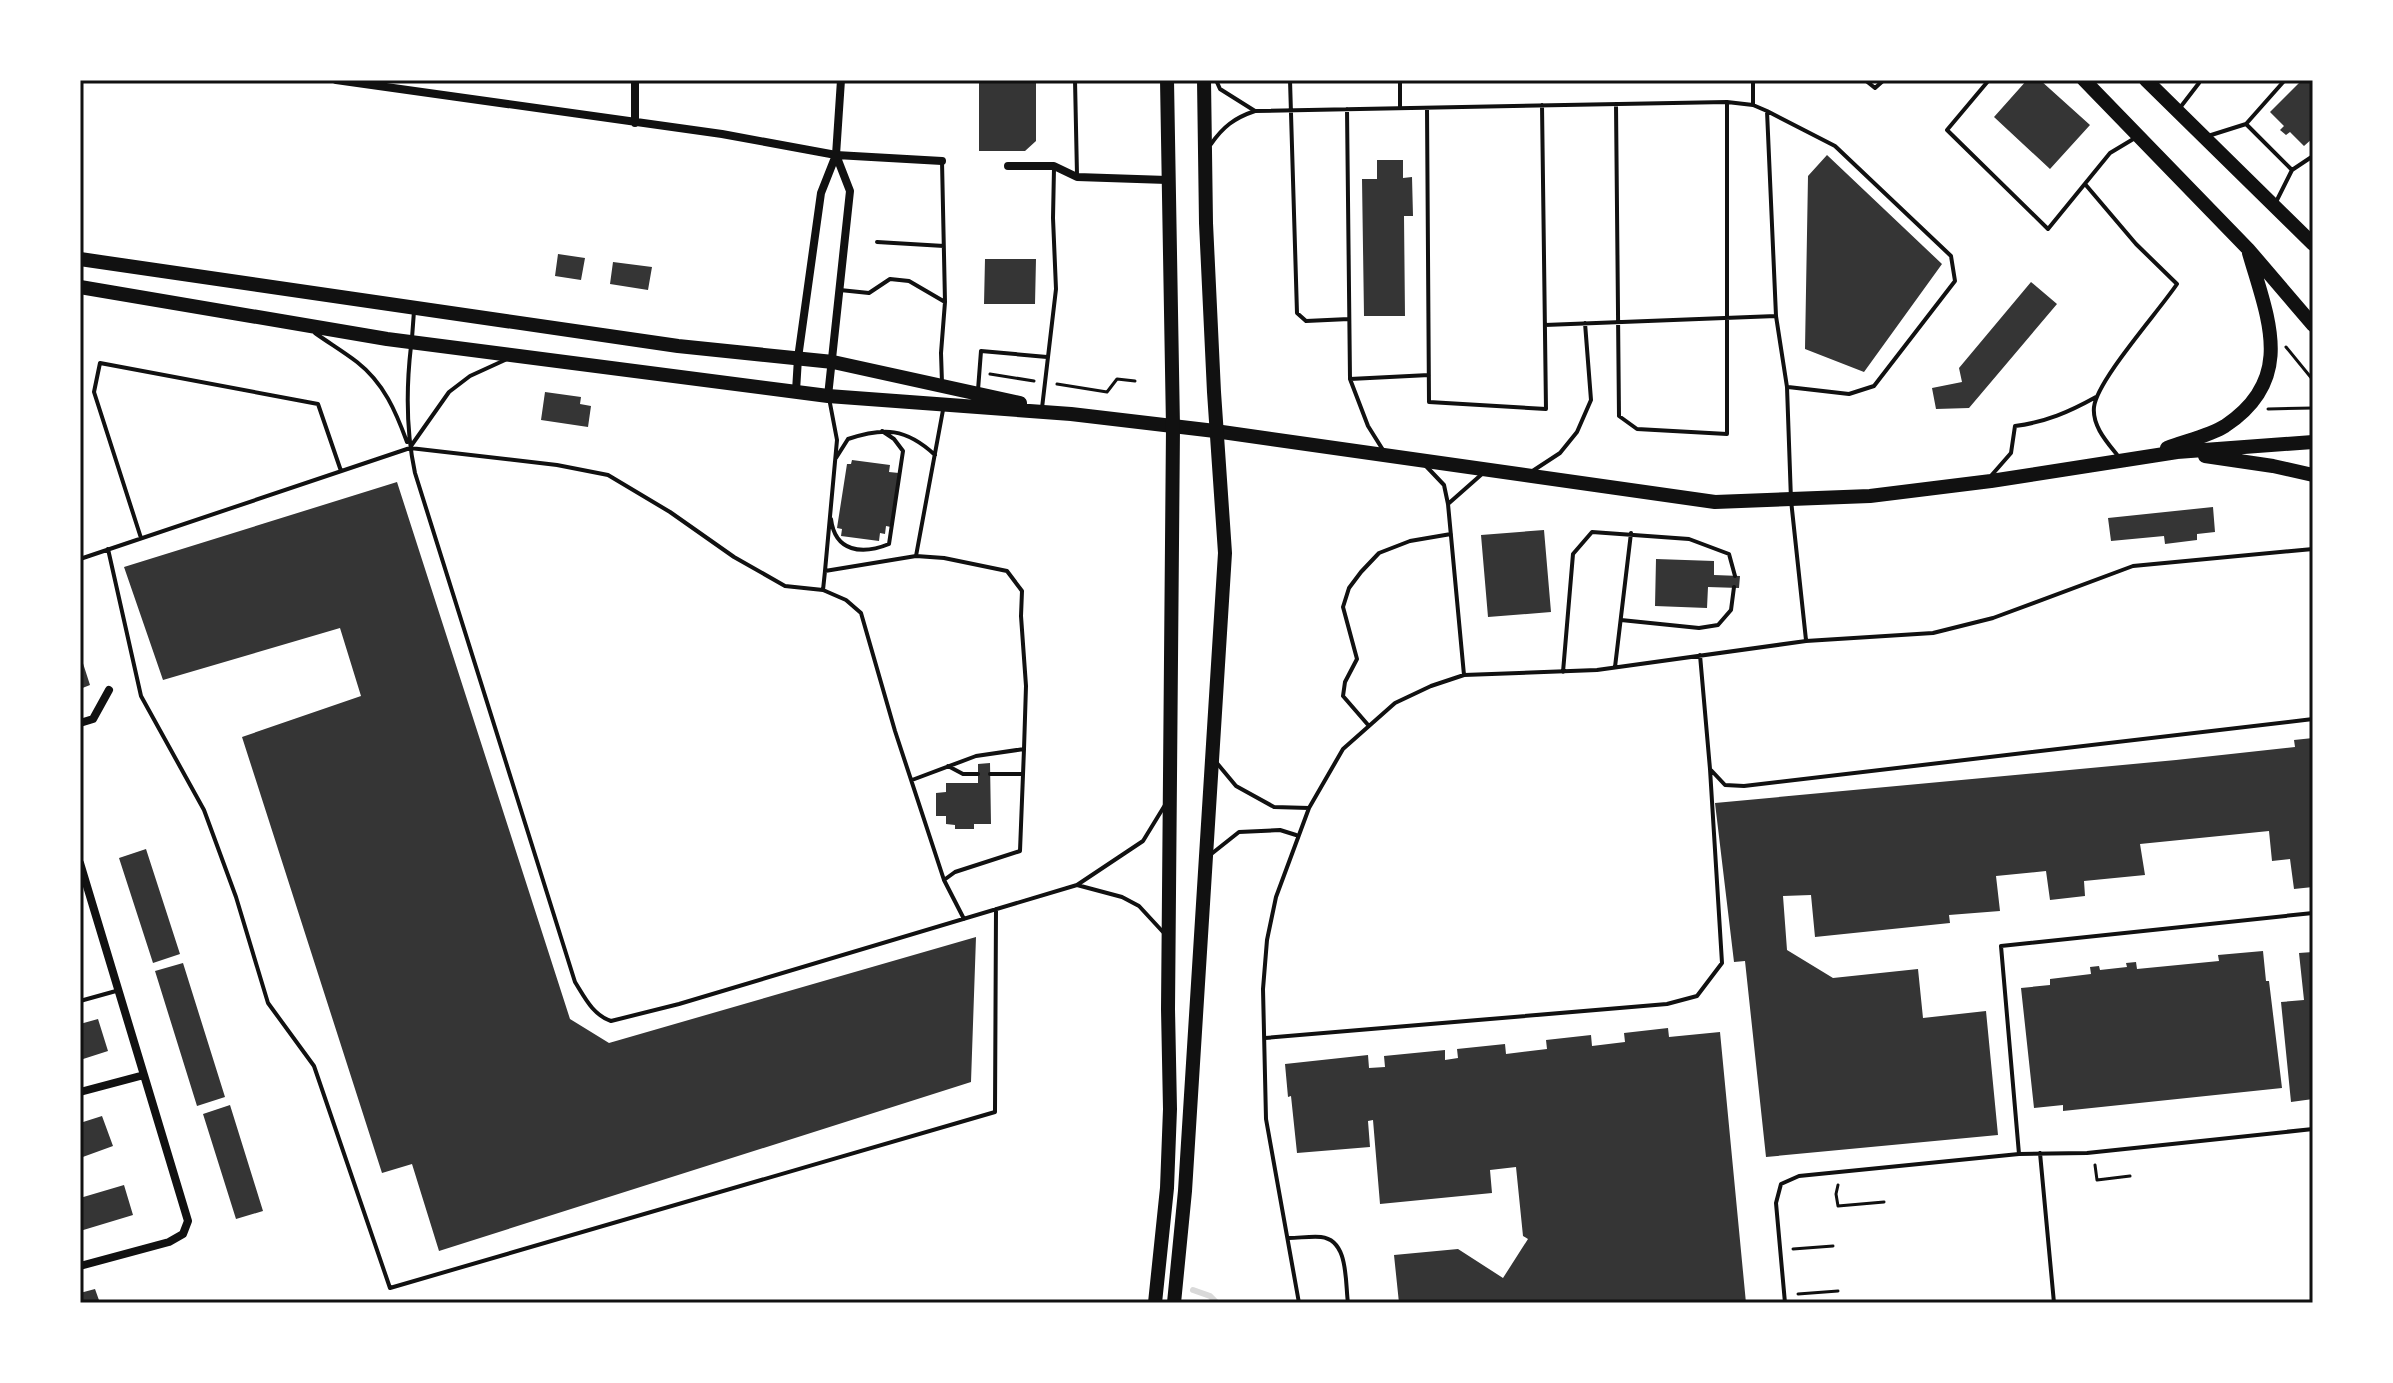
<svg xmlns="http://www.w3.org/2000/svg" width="2393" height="1383" font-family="Bitter,serif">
  <rect width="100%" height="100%" fill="#fff"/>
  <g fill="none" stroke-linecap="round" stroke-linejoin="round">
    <path stroke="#d9d9d9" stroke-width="6" d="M 1193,1290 L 1210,1296 L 1217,1303"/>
  </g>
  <path fill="#353535" d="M 979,80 L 1036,80 L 1036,141 L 1025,151 L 979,151 Z
    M 2027,80 L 2040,80 L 2090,125 L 2050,169 L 1994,117 Z
    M 2302,80 L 2313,80 L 2313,138 L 2304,146 L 2290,132 L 2286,135 L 2280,130 L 2284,126 L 2270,112 Z
    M 1827,155 L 1942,264 L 1864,372 L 1805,349 L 1808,176 Z
    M 1377,160 L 1403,160 L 1403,178 L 1412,177 L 1413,216 L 1404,216 L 1405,316 L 1364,316 L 1362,179 L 1377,179 Z
    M 558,254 L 585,258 L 581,280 L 555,276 Z
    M 985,259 L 1036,259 L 1035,304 L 984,304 Z
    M 613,262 L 652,267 L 648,290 L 610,284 Z
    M 2031,282 L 2057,304 L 1969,408 L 1936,409 L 1932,388 L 1962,382 L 1959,368 Z
    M 545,392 L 581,397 L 580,404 L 591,406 L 588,427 L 541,420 Z
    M 852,460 L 890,465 L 889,472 L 899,473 L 891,527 L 886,526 L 885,534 L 880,533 L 879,541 L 841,536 L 842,529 L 837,528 L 847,464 L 851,464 Z
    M 397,482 L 570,1019 L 609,1043 L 976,937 L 971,1082 L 439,1251 L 412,1164 L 382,1173 L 242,737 L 361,696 L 340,628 L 163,680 L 124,567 Z
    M 2213,507 L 2215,532 L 2197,534 L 2197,540 L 2165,544 L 2164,536 L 2111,541 L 2108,518 Z
    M 1544,530 L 1551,612 L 1488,617 L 1481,535 Z
    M 1656,559 L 1714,561 L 1714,575 L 1740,576 L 1739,588 L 1708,587 L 1707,608 L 1655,606 Z
    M 80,654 L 90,685 L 80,689 Z
    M 2313,738 L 2313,887 L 2294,889 L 2290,859 L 2272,861 L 2269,831 L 2140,844 L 2145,875 L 2084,881 L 2085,896 L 2050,900 L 2046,871 L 1996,876 L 2000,911 L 1949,915 L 1950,923 L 1815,937 L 1811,895 L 1783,896 L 1787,950 L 1833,978 L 1918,969 L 1923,1018 L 1986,1011 L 1998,1135 L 1766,1157 L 1745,961 L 1734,962 L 1715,803 L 2176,760 L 2295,747 L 2294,740 Z
    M 990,763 L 991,824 L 974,824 L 974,829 L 955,829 L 955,825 L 946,824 L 946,816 L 936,816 L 936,793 L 946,792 L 946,783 L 978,783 L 978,764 Z
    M 146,849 L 180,954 L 153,963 L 119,858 Z
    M 2263,951 L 2266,981 L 2269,981 L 2282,1088 L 2063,1111 L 2063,1105 L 2034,1108 L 2021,988 L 2050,985 L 2050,979 L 2091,974 L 2090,967 L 2099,966 L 2100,970 L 2127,967 L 2126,963 L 2136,962 L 2137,969 L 2219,961 L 2218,955 Z
    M 2313,952 L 2313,1099 L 2291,1102 L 2281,1002 L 2304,1000 L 2299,953 Z
    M 183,963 L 225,1097 L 197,1106 L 155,971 Z
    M 98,1019 L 108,1051 L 80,1060 L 80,1024 Z
    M 1668,1028 L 1669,1037 L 1720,1032 L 1746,1303 L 1399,1303 L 1394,1255 L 1458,1249 L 1503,1278 L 1528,1239 L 1523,1236 L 1516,1167 L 1490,1170 L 1492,1193 L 1380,1204 L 1373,1120 L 1368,1121 L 1370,1147 L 1297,1153 L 1291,1096 L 1288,1097 L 1285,1064 L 1368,1055 L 1369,1068 L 1385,1067 L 1384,1056 L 1445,1050 L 1445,1060 L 1458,1058 L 1457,1049 L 1505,1044 L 1506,1054 L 1547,1049 L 1546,1040 L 1591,1035 L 1592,1046 L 1625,1042 L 1624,1033 Z
    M 230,1105 L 263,1211 L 236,1219 L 203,1114 Z
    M 102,1116 L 113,1146 L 80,1158 L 80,1123 Z
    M 124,1185 L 133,1215 L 80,1231 L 80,1198 Z
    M 95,1289 L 100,1303 L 80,1303 L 80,1293 Z"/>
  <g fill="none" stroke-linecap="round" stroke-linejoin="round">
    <path stroke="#111" stroke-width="3" d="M 2286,347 L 2313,380
      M 990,374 L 1034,381
      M 1057,384 L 1107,392 L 1117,379 L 1135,381
      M 2268,409 L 2313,408
      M 2095,1165 L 2097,1180 L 2130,1176
      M 1838,1185 L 1836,1194 L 1838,1206 L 1884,1202
      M 1793,1249 L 1833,1246
      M 1798,1294 L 1838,1291"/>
    <path stroke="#111" stroke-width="4" d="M 1075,80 L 1077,175
      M 1290,80 L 1297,313 L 1306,321 L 1349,319
      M 1400,80 L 1400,108
      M 1865,80 L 1875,88 L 1884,80
      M 1989,80 L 1947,130 L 2048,229 L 2110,153 L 2135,138
      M 1616,104 L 1619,416 L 1637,429 L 1727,434 L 1727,102
      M 1753,105 L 1753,80
      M 1427,108 L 1429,402 L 1546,409 L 1542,105
      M 1347,109 L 1350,379 L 1429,375
      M 2179,109 L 2199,83 L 2196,80
      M 1255,111 L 1727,102 L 1753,105 L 1767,111 L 1776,316 L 1787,387 L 1791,500 L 1806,640
      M 1767,111 L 1835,146 L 1951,256 L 1955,281 L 1874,386 L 1849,394 L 1788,387
      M 2246,124 L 2285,80
      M 2208,136 L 2246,124 L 2292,170 L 2276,202
      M 1211,144 C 1223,127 1234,118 1255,111 L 1220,89 L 1216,80
      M 942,161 L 945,302
      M 2292,170 L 2313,156
      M 2085,184 L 2136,244 L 2177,284 C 2159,311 2097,380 2094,407 C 2092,426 2107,442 2118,456
      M 877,242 L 944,246
      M 840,290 L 869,293 L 890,279 L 909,281 L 945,302 L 941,353 L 942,383
      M 1545,325 L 1776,316
      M 315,333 C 329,343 344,352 357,362 C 384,383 396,412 407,442
      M 412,338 L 414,311
      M 411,346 C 406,389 406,431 415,473 L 575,982 C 585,998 593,1015 611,1021 L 679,1004 L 1077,885 L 1143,841 L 1165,805
      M 1350,379 L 1368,426 L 1383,450
      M 978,390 L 981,351 L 1047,357
      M 829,398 L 837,440 L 825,571 L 916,556 L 943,410
      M 1042,408 L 1056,289 L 1053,218 L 1054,168
      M 411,446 L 449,392 L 470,376 L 505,360
      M 836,458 L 848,439 C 884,427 906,428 935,455
      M 1425,465 L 1444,485 L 1448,504 L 1464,675
      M 1531,472 L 1560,453 L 1577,432 L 1591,400 L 1585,323
      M 1990,477 L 2011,453 L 2015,426 C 2046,422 2069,412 2096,397
      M 1448,504 L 1482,474
      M 831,519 C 835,552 862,555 889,544 L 903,451 L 894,439 L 882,431
      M 141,538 L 94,392 L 100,363 L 318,404 L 341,471
      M 108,549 L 141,696 L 204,810 L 236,897 L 268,1003 L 314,1066 L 390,1288 L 995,1112 L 996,909
      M 916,556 L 944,558 L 1007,571 L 1022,591 L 1021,616 L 1026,686 L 1024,749
      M 80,559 L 410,448 L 557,465 L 608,475 L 670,512 L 734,557 L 785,586 L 823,590 L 846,600 L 861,613 L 895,731 L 944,880 L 964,919
      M 823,590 L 825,571
      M 1621,620 L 1699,628 L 1718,625 L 1731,610 L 1734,587
      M 1700,655 L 1710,769 L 1725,785 L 1744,786 L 2313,719
      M 1615,667 L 1631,533
      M 1563,672 L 1573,554 L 1592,532 L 1689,539 L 1729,554 L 1735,576
      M 1369,726 L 1343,696 L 1345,682 L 1357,659 L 1343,607 L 1349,588 L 1361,572 L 1379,553 L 1410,541 L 1451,534
      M 1216,762 L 1236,786 L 1274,807 L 1309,808
      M 948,766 L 963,774 L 978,774
      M 990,774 L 1023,774
      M 912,780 L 976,756 L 1024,749 L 1020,851 L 955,872 L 944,880
      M 1210,855 L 1239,832 L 1280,830 L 1296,835
      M 1077,885 L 1122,897 L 1139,906 L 1163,932
      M 80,1001 L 116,991
      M 1265,1038 L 1667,1004 L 1697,996 L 1722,963 L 1710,769
      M 2040,1153 L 2054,1303
      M 2019,1154 L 2001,946 L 2313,913
      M 1289,1238 C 1299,1238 1311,1236 1321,1237 C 1349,1240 1345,1282 1348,1303
      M 1299,1303 L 1266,1119 L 1263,989 L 1267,940 L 1276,897 L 1309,808 L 1343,749 L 1395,703 L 1431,686 L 1464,675 L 1597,670 L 1806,641 L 1933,633 L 1993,618 L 2133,566 L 2313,549
      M 1785,1303 L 1776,1203 L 1781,1184 L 1799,1176 L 2019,1154 L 2087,1153 L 2313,1129"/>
    <path stroke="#111" stroke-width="8" d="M 336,80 L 722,134 L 836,155 L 942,161
      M 635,123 L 635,80
      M 1008,166 L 1054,166 L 1077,177 L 1167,180
      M 796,391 L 798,358 L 821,193 L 836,155 L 841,80
      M 828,396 L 850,191 L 836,155
      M 80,723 L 93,719 L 109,690
      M 80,863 L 144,1075 L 80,1092
      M 80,1266 L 169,1242 L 183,1234 L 188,1221 L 144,1075"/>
    <path stroke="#111" stroke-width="14" d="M 2084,80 L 2248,249 L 2313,325
      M 2146,80 L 2313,244
      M 80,259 L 678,346 L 833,362 L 1020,403
      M 80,287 L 387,339 L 828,396 L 1071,414 L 1215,431 L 1715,502 L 1870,496 L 1991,481 L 2177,452 L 2313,442
      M 2167,448 C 2185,441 2209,436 2225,426 C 2296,379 2268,319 2249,253
      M 2205,456 L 2273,466 L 2313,475"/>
    <path stroke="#111" stroke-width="14" d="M 1155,1303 L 1167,1188 L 1170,1109 L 1168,1009 L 1173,427 L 1167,80
      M 1174,1303 L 1185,1191 L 1225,553 L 1214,392 L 1206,223 L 1204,80"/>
  </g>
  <rect width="2393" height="1383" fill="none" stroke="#ffffff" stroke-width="164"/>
  <rect x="82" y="82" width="2229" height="1219" fill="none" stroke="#111" stroke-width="3"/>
</svg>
